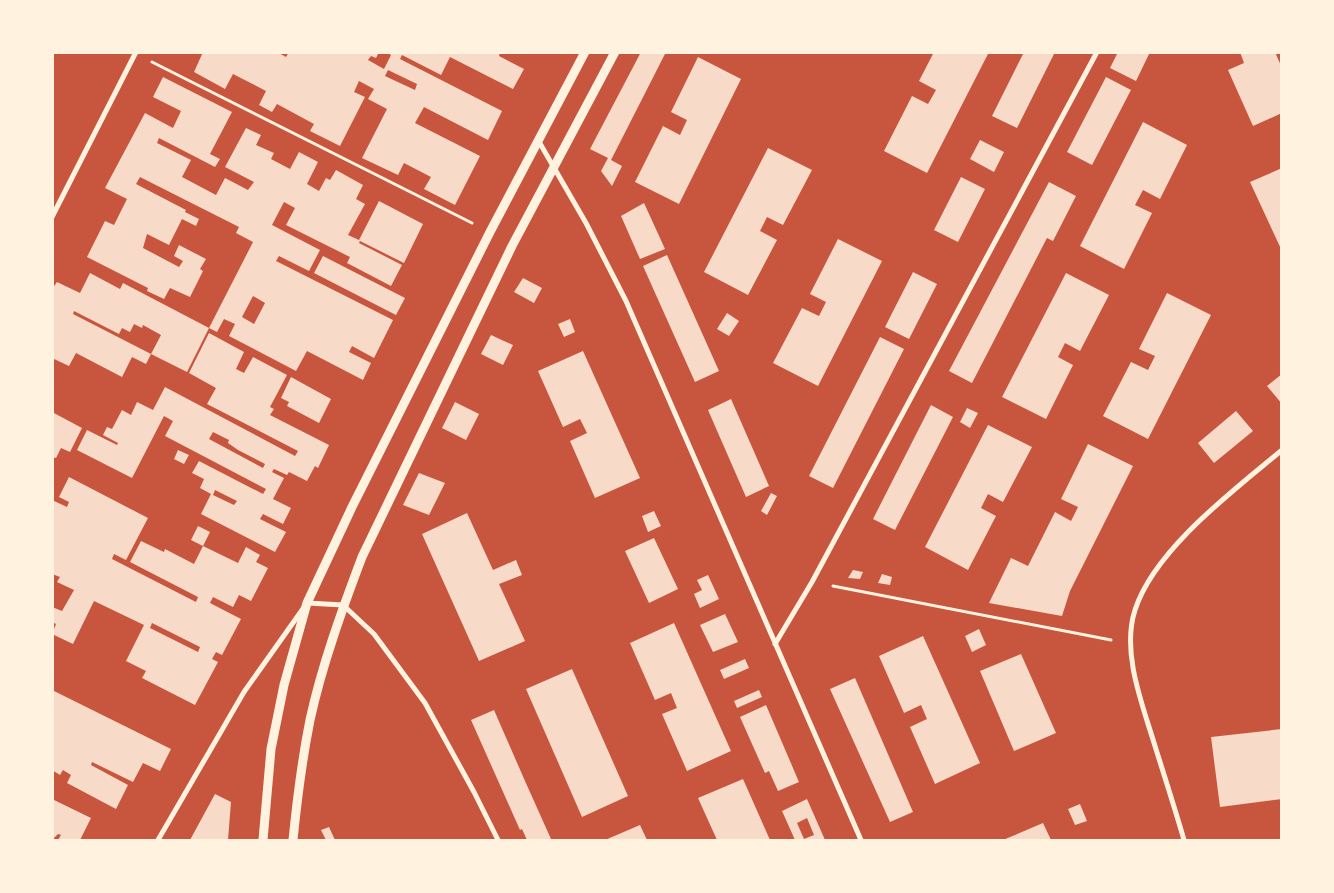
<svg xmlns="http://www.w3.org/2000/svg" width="1334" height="893" font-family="Signika,sans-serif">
  <rect width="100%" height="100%" fill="#c8553d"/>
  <path fill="#f7dbc8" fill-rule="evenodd" d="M 203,52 L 277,52 L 286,57 L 289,52 L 379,52 L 376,58 L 371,56 L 368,60 L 384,69 L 391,55 L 386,52 L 500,52 L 499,56 L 524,69 L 513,89 L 450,57 L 441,75 L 402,55 L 400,59 L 502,111 L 488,140 L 424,107 L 415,123 L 480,156 L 455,205 L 424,189 L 431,177 L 404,163 L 398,175 L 362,158 L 387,109 L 368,99 L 374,89 L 359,81 L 354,92 L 365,97 L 340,146 L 310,131 L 314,124 L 277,104 L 272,112 L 259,105 L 266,91 L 233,74 L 225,89 L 194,72 ZM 388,70 L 417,84 L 415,90 L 385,76 Z
    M 641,52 L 666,52 L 611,160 L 622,166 L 612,186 L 601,171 L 608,158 L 590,149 Z
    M 934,52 L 989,52 L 927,173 L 884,151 L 912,96 L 928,104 L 936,90 L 919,81 Z
    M 1024,52 L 1055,52 L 1017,128 L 992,116 Z
    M 1118,52 L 1150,52 L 1136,81 L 1110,68 Z
    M 1240,52 L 1275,52 L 1282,68 L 1282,113 L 1253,126 L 1228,70 L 1244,63 Z
    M 698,57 L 741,79 L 679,204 L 635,182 L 663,126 L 680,135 L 687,120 L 671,112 Z
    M 163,77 L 232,112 L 210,154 L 220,159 L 215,167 L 159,138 L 157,143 L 191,160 L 182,177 L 216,195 L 225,178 L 248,190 L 254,182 L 225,167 L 246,128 L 261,135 L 256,145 L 274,153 L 271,159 L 290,169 L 299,152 L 318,162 L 307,184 L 319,191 L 326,178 L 330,180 L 336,170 L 363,185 L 356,199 L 365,204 L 348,235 L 359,240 L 379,201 L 423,224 L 404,263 L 360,241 L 359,243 L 402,265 L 391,286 L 347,263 L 350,257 L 286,225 L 295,208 L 284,202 L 272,225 L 320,250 L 309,271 L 279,256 L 276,261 L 393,320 L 374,358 L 352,346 L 349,352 L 371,363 L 363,380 L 307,351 L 296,371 L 229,336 L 235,324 L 224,319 L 217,332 L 209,328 L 253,242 L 236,233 L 239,227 L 140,177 L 136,184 L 186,210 L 185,212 L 199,219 L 196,226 L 182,219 L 169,245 L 147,234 L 143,248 L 179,267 L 183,261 L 174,256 L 179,245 L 206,259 L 200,269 L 203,271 L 190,297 L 170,288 L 164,299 L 147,291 L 148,288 L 87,257 L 105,221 L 114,225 L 127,199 L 105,188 L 145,113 L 173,128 L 181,111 L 153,97 ZM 253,296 L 265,303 L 254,324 L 242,317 Z
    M 1106,77 L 1131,90 L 1092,165 L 1067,152 Z
    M 1143,122 L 1187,145 L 1160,199 L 1143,190 L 1135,205 L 1152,213 L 1124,269 L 1080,246 Z
    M 980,140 L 1004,152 L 994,172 L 970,159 Z
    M 768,148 L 812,170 L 783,225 L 767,217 L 760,231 L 777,240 L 748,295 L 704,272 Z
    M 1282,168 L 1282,251 L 1250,182 Z
    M 961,177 L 985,189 L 958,242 L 934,230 Z
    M 1049,182 L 1076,196 L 1053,241 L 1047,238 L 972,383 L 949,371 Z
    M 644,203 L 665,249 L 640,259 L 621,216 Z
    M 838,239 L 882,261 L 818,386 L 773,363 L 802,308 L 819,316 L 826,302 L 810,294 Z
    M 667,255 L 719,371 L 695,382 L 643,266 Z
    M 323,256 L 405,298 L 396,315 L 314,273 Z
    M 913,272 L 937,284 L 909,339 L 885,327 Z
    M 90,273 L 120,289 L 123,283 L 209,328 L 187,372 L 151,354 L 161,335 L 143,325 L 142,328 L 134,324 L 130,332 L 122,328 L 119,334 L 74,311 L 73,314 L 151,354 L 146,364 L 132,357 L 122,377 L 76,353 L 69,366 L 52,358 L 52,289 L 57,282 L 80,293 Z
    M 1066,273 L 1109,295 L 1080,351 L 1065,343 L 1058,357 L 1073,365 L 1046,419 L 1002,397 Z
    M 523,278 L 542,288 L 534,303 L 514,292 Z
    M 1167,293 L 1211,315 L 1148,439 L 1103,416 L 1131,362 L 1148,370 L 1155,356 L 1139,349 Z
    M 727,313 L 739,321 L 729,336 L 717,329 Z
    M 570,319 L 575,332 L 564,337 L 558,324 Z
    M 209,333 L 244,352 L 236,369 L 244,373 L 253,357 L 287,375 L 270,407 L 274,409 L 270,415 L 329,445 L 318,468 L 315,466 L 307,481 L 289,472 L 287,475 L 274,469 L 272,472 L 284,478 L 273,499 L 291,508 L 283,524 L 263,514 L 260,519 L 286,532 L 275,552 L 201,514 L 211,494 L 200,488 L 204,479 L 192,473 L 199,461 L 263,494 L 266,489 L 165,436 L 173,421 L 164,416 L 132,478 L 77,450 L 87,430 L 117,445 L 118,443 L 103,435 L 107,427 L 112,429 L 122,410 L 131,415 L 137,402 L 153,410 L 165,387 L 295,456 L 298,451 L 207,404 L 216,388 L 189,373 ZM 213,432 L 229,440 L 228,443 L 238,450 L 265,464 L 263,468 L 209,439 ZM 215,490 L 237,501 L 234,505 L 213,495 Z
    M 491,335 L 513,345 L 503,365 L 481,354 Z
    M 880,337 L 904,349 L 833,488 L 809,476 Z
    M 583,351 L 640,478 L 595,498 L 570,441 L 587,433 L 580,419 L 563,427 L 538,371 Z
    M 1282,374 L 1282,404 L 1267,386 Z
    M 291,377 L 331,399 L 319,423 L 287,406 L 289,402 L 281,398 Z
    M 731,399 L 769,486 L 746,497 L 708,410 Z
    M 455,402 L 479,414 L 466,440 L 442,428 Z
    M 931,405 L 953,417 L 895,530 L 873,519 Z
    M 967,408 L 978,413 L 970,428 L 960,422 Z
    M 1236,411 L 1253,431 L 1214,463 L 1198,443 Z
    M 52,412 L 82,428 L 70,452 L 61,448 L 56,458 L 52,457 Z
    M 988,425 L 1032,447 L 1003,502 L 988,494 L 981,508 L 996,516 L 968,570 L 925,547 Z
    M 1088,444 L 1133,466 L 1070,591 L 1062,616 L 989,603 L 1011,558 L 1028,566 L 1055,512 L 1071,521 L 1078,507 L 1061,499 Z
    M 178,450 L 189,455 L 184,464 L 174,459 Z
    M 419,473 L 445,483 L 429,515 L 403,505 Z
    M 69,477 L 148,518 L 126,560 L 114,554 L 112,559 L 196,602 L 198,597 L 130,562 L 141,541 L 164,552 L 165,549 L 194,564 L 203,546 L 238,563 L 246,547 L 260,555 L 256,562 L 268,568 L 251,601 L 239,595 L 233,607 L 213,597 L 210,603 L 241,619 L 222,655 L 216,652 L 212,659 L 218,662 L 195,705 L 142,678 L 146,671 L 126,661 L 144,625 L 94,601 L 73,644 L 52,634 L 56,624 L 52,622 L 52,607 L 62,611 L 74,590 L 57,582 L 60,577 L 52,574 L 52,500 L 67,507 L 69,502 L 59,497 ZM 152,623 L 200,647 L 198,652 L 150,628 Z
    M 771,493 L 777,496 L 767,515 L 761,511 Z
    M 654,511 L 661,526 L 648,532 L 642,516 Z
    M 467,513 L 493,570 L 516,560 L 522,575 L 499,584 L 525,641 L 479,661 L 422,534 Z
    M 198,526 L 210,532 L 203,546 L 191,540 Z
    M 654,538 L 678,589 L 649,603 L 625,551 Z
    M 853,570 L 863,572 L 860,579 L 848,578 Z
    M 882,574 L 892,577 L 890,585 L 878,583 Z
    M 708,575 L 719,599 L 700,608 L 694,594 L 702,590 L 697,580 Z
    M 725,614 L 738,642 L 713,652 L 700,625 Z
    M 674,623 L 731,751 L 687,771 L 662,714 L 677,708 L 671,693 L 655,700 L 630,643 Z
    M 979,629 L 986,645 L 972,652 L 965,636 Z
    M 923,636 L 980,763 L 935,784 L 910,727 L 927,719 L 921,705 L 904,713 L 879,656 Z
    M 1021,654 L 1056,733 L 1014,751 L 980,671 Z
    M 745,659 L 749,668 L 724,679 L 720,670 Z
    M 572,669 L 628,796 L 582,817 L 526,689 Z
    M 855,678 L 913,812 L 890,822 L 830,689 Z
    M 52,690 L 171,749 L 160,771 L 143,763 L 133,782 L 92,762 L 91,765 L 128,785 L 116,809 L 67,783 L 71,775 L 63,770 L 60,775 L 52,770 Z
    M 759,690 L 762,697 L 737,708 L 734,701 Z
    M 766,705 L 799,782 L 778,791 L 769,771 L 765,773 L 740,717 Z
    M 494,710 L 525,781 L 551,839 L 527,840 L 522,829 L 520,830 L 471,720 Z
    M 1282,729 L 1282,799 L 1220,807 L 1211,737 Z
    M 743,779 L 770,840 L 717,840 L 698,798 Z
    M 215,794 L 231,802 L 228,840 L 190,840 Z
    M 52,799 L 91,818 L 80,840 L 58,840 L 61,835 L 58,834 L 52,840 Z
    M 807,799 L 825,840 L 795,840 L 782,811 ZM 807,818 L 814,835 L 804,839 L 797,823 Z
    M 1080,804 L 1087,821 L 1075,825 L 1068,809 Z
    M 1043,823 L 1051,840 L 1003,840 Z
    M 640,825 L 647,840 L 605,840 Z
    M 329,827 L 335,840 L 326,840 L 321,830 Z"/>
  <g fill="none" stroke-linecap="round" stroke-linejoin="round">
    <path stroke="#fff3e0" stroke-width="3" d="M 152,62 L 472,223
      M 833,586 L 1111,640"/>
    <path stroke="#fff3e0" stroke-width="5" d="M 538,140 L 586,223 L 626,301 L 861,840
      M 52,217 L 136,52
      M 775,644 L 812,582 L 1097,52
      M 158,840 L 244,692 L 307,603 L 343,605 L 374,634 L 425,703 L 474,792 L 498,840
      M 1184,840 C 1175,809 1165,778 1155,746 C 1143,706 1121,653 1135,610 C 1154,550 1234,490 1282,450"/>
    <path stroke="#fff3e0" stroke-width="9" d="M 263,840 L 271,749 L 284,685 L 307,603 L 352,507 L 490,232 L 585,52
      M 293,840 C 297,800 302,760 310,720 C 322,665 342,610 362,557 L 512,246 L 615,52"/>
  </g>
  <rect width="1334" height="893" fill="none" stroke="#fff3e0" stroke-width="108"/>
</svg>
